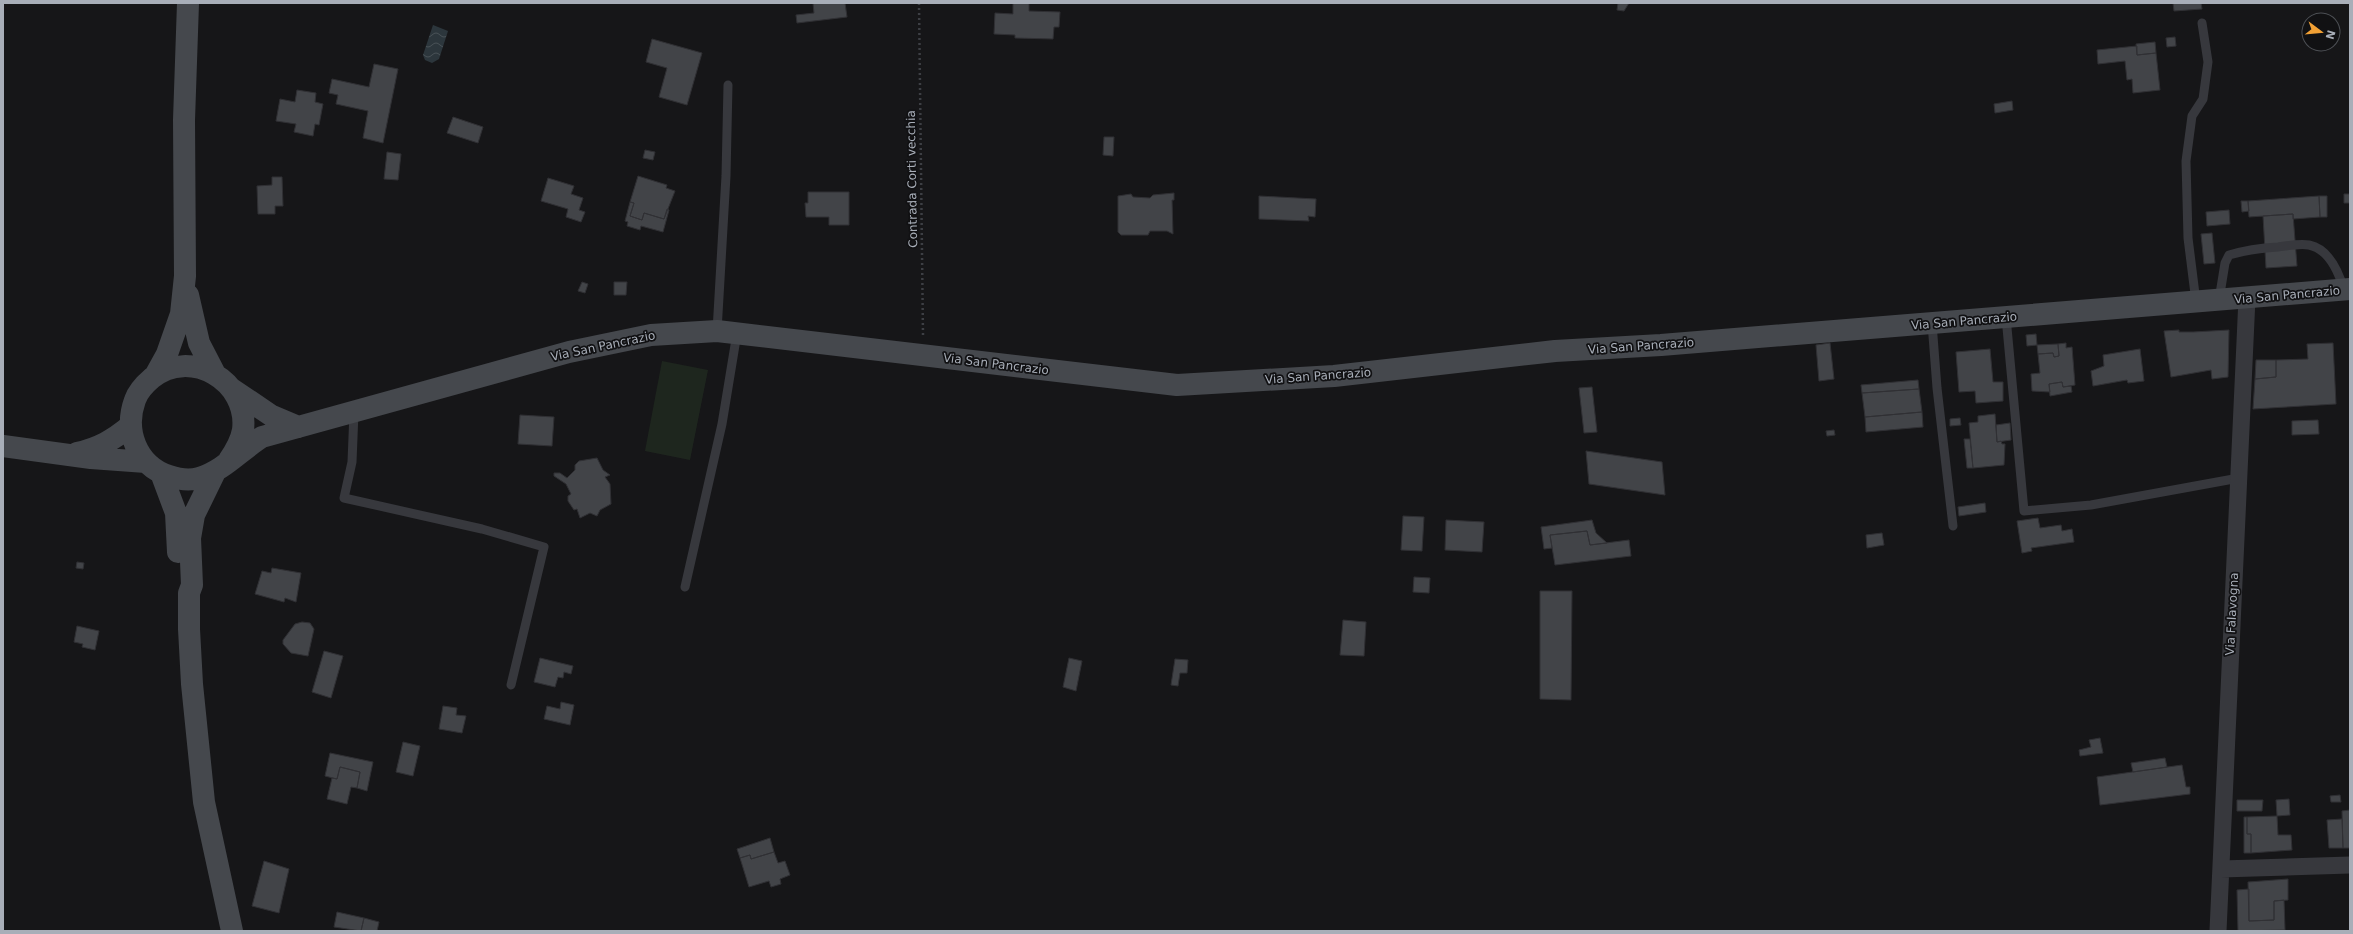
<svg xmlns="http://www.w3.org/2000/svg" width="2353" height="934" font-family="'DejaVu Sans',sans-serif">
  <defs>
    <pattern id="water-waves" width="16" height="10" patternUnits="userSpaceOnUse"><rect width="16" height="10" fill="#2c363c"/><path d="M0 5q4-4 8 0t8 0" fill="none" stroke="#485156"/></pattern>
  </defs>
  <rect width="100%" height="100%" fill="#161618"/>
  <path fill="#1e261e" d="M 662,361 L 708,370 L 690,460 L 645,451 Z"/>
  <path fill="url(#water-waves)" d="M 433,25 L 448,31 L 439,59 L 432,63 L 425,60 L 423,55 Z"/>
  <path fill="#424448" stroke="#303034" d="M 813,3 L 845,3 L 847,17 L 797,23 L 796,15 L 814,13 Z
    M 1013,3 L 1029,3 L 1029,11 L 1060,12 L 1059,27 L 1054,27 L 1053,39 L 1015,38 L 1015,35 L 994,34 L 995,13 L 1013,14 Z
    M 1618,3 L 1629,3 L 1624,11 L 1617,10 Z
    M 2173,3 L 2201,3 L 2202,9 L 2174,11 Z
    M 2175,37 L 2176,46 L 2167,47 L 2166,38 Z
    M 652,39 L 702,53 L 687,105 L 659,97 L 667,68 L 646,62 Z
    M 2155,42 L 2156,53 L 2137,55 L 2136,44 Z
    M 2137,46 L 2137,55 L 2156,53 L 2160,90 L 2133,93 L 2132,79 L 2127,80 L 2125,61 L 2098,64 L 2097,50 Z
    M 374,64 L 398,69 L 383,143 L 363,138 L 368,111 L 336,104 L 338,95 L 329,93 L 332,79 L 369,87 Z
    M 297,90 L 316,93 L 315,102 L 323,104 L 319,125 L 315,124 L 313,136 L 294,132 L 296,124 L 276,121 L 280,99 L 295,102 Z
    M 2012,101 L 2013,110 L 1995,113 L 1994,104 Z
    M 453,117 L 483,127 L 478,143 L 447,133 Z
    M 1104,137 L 1114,137 L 1113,156 L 1103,155 Z
    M 645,150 L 655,152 L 653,160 L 643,158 Z
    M 387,152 L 401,154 L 398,180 L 384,179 Z
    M 638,176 L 667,185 L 666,188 L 675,191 L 664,219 L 644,213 L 642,220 L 630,216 L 634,203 L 630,202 Z
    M 272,177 L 282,177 L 283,206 L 275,206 L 275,214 L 258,214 L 257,186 L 272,185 Z
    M 548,178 L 574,186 L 571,194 L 583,198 L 579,210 L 585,212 L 581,222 L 566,217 L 568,209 L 541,201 Z
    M 808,192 L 849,192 L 849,225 L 829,225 L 829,217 L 806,217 L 805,203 L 808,203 Z
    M 1174,193 L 1174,200 L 1172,200 L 1173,234 L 1167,231 L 1150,231 L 1148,235 L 1121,235 L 1118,232 L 1118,196 L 1131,194 L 1133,197 L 1150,198 L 1153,195 Z
    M 2344,194 L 2350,194 L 2350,203 L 2344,203 Z
    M 1259,196 L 1316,199 L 1315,217 L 1308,216 L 1309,221 L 1259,219 Z
    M 2319,196 L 2327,196 L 2327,217 L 2320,217 Z
    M 2319,196 L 2320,217 L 2293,219 L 2293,214 L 2249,217 L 2248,201 Z
    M 2241,201 L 2248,201 L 2249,211 L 2242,212 Z
    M 630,202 L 634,203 L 630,216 L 642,220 L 644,213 L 664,219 L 667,209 L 669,210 L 663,232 L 641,226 L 640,230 L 627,226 L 628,222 L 625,221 Z
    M 2229,210 L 2230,224 L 2207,226 L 2206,212 Z
    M 2293,214 L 2297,266 L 2266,268 L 2263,216 Z
    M 2212,233 L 2215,263 L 2204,264 L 2201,234 Z
    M 582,282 L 588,284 L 585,293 L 578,291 Z
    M 614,282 L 627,282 L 626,295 L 614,295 Z
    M 2179,330 L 2179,332 L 2193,332 L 2229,330 L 2228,377 L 2212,379 L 2211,370 L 2171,377 L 2164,331 Z
    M 2036,334 L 2037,345 L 2027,346 L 2026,335 Z
    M 1830,343 L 1834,379 L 1819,381 L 1816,345 Z
    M 2066,343 L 2066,348 L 2072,347 L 2075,385 L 2063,387 L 2062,382 L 2049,384 L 2050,392 L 2032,391 L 2031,374 L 2040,373 L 2038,354 L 2053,353 L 2054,357 L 2059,356 L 2058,344 Z
    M 2333,343 L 2336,404 L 2253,409 L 2255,379 L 2276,377 L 2276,360 L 2308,359 L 2307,344 Z
    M 2058,344 L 2059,356 L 2054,357 L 2053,353 L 2038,354 L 2037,345 Z
    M 1990,349 L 1993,382 L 2003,382 L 2003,401 L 1976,403 L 1975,391 L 1959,392 L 1956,352 Z
    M 2140,349 L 2144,381 L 2128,383 L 2127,380 L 2093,386 L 2091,371 L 2104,366 L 2103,355 Z
    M 2256,360 L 2276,360 L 2276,377 L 2255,379 Z
    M 1918,380 L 1919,389 L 1862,393 L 1861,385 Z
    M 2062,382 L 2063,387 L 2071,386 L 2072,392 L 2050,396 L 2049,384 Z
    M 1592,387 L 1597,432 L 1584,433 L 1579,388 Z
    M 1919,389 L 1922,412 L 1865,417 L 1862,393 Z
    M 1922,412 L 1923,427 L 1866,432 L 1865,417 Z
    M 1995,414 L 1997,442 L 2001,441 L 2002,444 L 2005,444 L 2004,465 L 1973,468 L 1969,423 L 1978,422 L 1978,416 Z
    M 520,415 L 554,417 L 552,446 L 518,444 Z
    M 1960,418 L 1961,425 L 1950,426 L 1950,419 Z
    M 2318,420 L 2319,434 L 2292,435 L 2292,421 Z
    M 2010,423 L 2011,440 L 1997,442 L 1996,425 Z
    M 1834,430 L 1835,435 L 1827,436 L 1826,431 Z
    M 1964,439 L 1970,439 L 1973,468 L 1967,468 Z
    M 1586,451 L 1662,462 L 1665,495 L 1589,484 Z
    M 597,458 L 603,470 L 610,475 L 605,477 L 610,484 L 611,504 L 600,510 L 597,516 L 590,513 L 580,518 L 577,509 L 574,510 L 568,501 L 568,496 L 571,494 L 566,484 L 554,476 L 554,473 L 560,473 L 567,478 L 575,470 L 575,465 L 579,461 Z
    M 1985,503 L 1986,512 L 1959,516 L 1958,507 Z
    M 1403,516 L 1424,517 L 1422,551 L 1401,550 Z
    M 2038,518 L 2040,528 L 2061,525 L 2062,531 L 2072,529 L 2074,542 L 2031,548 L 2032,551 L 2022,553 L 2017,521 Z
    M 1446,520 L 1484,522 L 1482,552 L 1445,550 Z
    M 1592,520 L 1596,533 L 1607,543 L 1590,545 L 1587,531 L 1550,535 L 1552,548 L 1544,549 L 1541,527 Z
    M 1587,531 L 1590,545 L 1629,540 L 1631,556 L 1555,565 L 1550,535 Z
    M 1882,533 L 1884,545 L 1867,548 L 1866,535 Z
    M 77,562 L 84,563 L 83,569 L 76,568 Z
    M 272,568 L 301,573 L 296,602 L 285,598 L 284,602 L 255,594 L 262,571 L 271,573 Z
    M 1414,577 L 1430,578 L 1429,593 L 1413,592 Z
    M 1540,591 L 1572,591 L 1571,700 L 1540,699 Z
    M 1343,620 L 1366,622 L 1364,656 L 1340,655 Z
    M 302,622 L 310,623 L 314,629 L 308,656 L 291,653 L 283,644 L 283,640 L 295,624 Z
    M 77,626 L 99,631 L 95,650 L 82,647 L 83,644 L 74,642 Z
    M 324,651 L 343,656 L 331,698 L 312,692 Z
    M 540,658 L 573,666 L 571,674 L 564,672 L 563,678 L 558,677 L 555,687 L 534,682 Z
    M 1069,658 L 1082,661 L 1076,691 L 1063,687 Z
    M 1175,659 L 1188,660 L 1187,673 L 1180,673 L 1178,686 L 1171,685 Z
    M 561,702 L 574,705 L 570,725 L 544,719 L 547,706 L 560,709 Z
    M 443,706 L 457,708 L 456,715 L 466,716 L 462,733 L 439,729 Z
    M 2100,738 L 2103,753 L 2080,756 L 2079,750 L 2091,747 L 2089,740 Z
    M 403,742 L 420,746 L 413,776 L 396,772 Z
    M 330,753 L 373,762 L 367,791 L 357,788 L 360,772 L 340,767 L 337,779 L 325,776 Z
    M 2165,758 L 2167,767 L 2133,772 L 2131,763 Z
    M 2182,765 L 2186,787 L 2190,787 L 2190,794 L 2100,805 L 2097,777 Z
    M 340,767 L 360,772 L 357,788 L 351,787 L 347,804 L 327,799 L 332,778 L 337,779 Z
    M 2340,795 L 2341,802 L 2331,802 L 2330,796 Z
    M 2289,799 L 2290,815 L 2277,816 L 2276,800 Z
    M 2237,800 L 2263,800 L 2262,811 L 2237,811 Z
    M 2350,810 L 2350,848 L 2343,848 L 2342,811 Z
    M 2277,816 L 2278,835 L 2291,835 L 2292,850 L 2251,853 L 2251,834 L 2247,834 L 2247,817 Z
    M 2244,817 L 2247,817 L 2247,834 L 2251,834 L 2251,853 L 2244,853 Z
    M 2342,819 L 2343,848 L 2329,848 L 2327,820 Z
    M 770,838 L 774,852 L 751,859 L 750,855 L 740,858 L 737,849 Z
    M 774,852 L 778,863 L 785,861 L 790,875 L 780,879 L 781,884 L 771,887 L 769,881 L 749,887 L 740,858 L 750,855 L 751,859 Z
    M 264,861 L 289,869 L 279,913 L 252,906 Z
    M 2288,879 L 2288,900 L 2274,901 L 2274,920 L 2249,921 L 2248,882 Z
    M 2249,889 L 2249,921 L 2274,920 L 2274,901 L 2284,900 L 2285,930 L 2238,931 L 2237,890 Z
    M 337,912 L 364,918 L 361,931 L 334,927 Z
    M 364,918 L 379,922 L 377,931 L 361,931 Z"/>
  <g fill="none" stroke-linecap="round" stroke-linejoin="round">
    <path stroke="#3d3f44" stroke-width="2.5" stroke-dasharray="2 3" stroke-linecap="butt" d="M 919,3 L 923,335"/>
    <path stroke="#37383d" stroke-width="9" d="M 2219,300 L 2225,263 L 2229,255 C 2246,250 2261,248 2278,247 C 2287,246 2300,243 2309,245 C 2329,249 2339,273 2344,290
      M 2196,302 L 2188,238 L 2186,161 L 2192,116 L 2203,99 L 2208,62 L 2202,23
      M 2006,317 L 2024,511 L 2091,505 L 2239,478
      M 1932,323 L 1937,388 L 1953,526
      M 717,331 L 726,176 L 728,85
      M 354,412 L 352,462 L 344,498 L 482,529 L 544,547 L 511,685
      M 685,587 L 722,424 L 737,333"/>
    <path stroke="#37383d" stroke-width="17" d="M 2221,869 L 2350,865
      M 2218,931 L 2247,298"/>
    <path stroke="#45484d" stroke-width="22" d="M 188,295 L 199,343 L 214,372
      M 156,374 L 167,354 L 181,314 L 185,276 L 184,120 L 188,3
      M 232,389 L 272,416 L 298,427
      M 3,446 L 91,458 L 146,462
      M 77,453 C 99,448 113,440 130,426
      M 229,460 C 236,450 241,441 243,430 C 249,381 190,347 152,378 C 145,384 138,391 135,400 C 124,430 136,465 169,476 C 178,479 189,481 199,478 C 223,471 241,450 262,437 L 569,352 L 651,335 L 717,331 L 1177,385 L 1334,376 L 1555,351 L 1661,345 L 2350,289
      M 215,472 L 194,515 L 190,538 L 192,585 L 189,593 L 189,629 L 192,684 L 204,802 L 232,931
      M 161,473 L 176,513 L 178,552"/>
  </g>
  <g text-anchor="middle" stroke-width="3.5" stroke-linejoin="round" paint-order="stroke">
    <g font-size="12" fill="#a8aeb8" stroke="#111113">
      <text transform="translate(912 179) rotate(-91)" y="4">Contrada Corti vecchia</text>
      <text transform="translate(2287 295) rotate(-5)" y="4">Via San Pancrazio</text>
      <text transform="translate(1964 321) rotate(-5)" y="4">Via San Pancrazio</text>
      <text transform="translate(603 346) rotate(-12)" y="4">Via San Pancrazio</text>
      <text transform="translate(1641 346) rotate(-4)" y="4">Via San Pancrazio</text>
      <text transform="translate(996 364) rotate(7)" y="4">Via San Pancrazio</text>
      <text transform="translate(1318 376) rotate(-4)" y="4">Via San Pancrazio</text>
      <text transform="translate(2232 614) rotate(-87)" y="4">Via Falavogna</text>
    </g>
  </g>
  <rect width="2353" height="934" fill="none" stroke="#a8aeb8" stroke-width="8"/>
  <g transform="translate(2321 32) rotate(106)"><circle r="19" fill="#111113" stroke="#4d5055"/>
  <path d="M0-3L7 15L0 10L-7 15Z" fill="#f1a035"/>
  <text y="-6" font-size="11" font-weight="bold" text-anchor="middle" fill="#a8aeb8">N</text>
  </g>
</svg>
